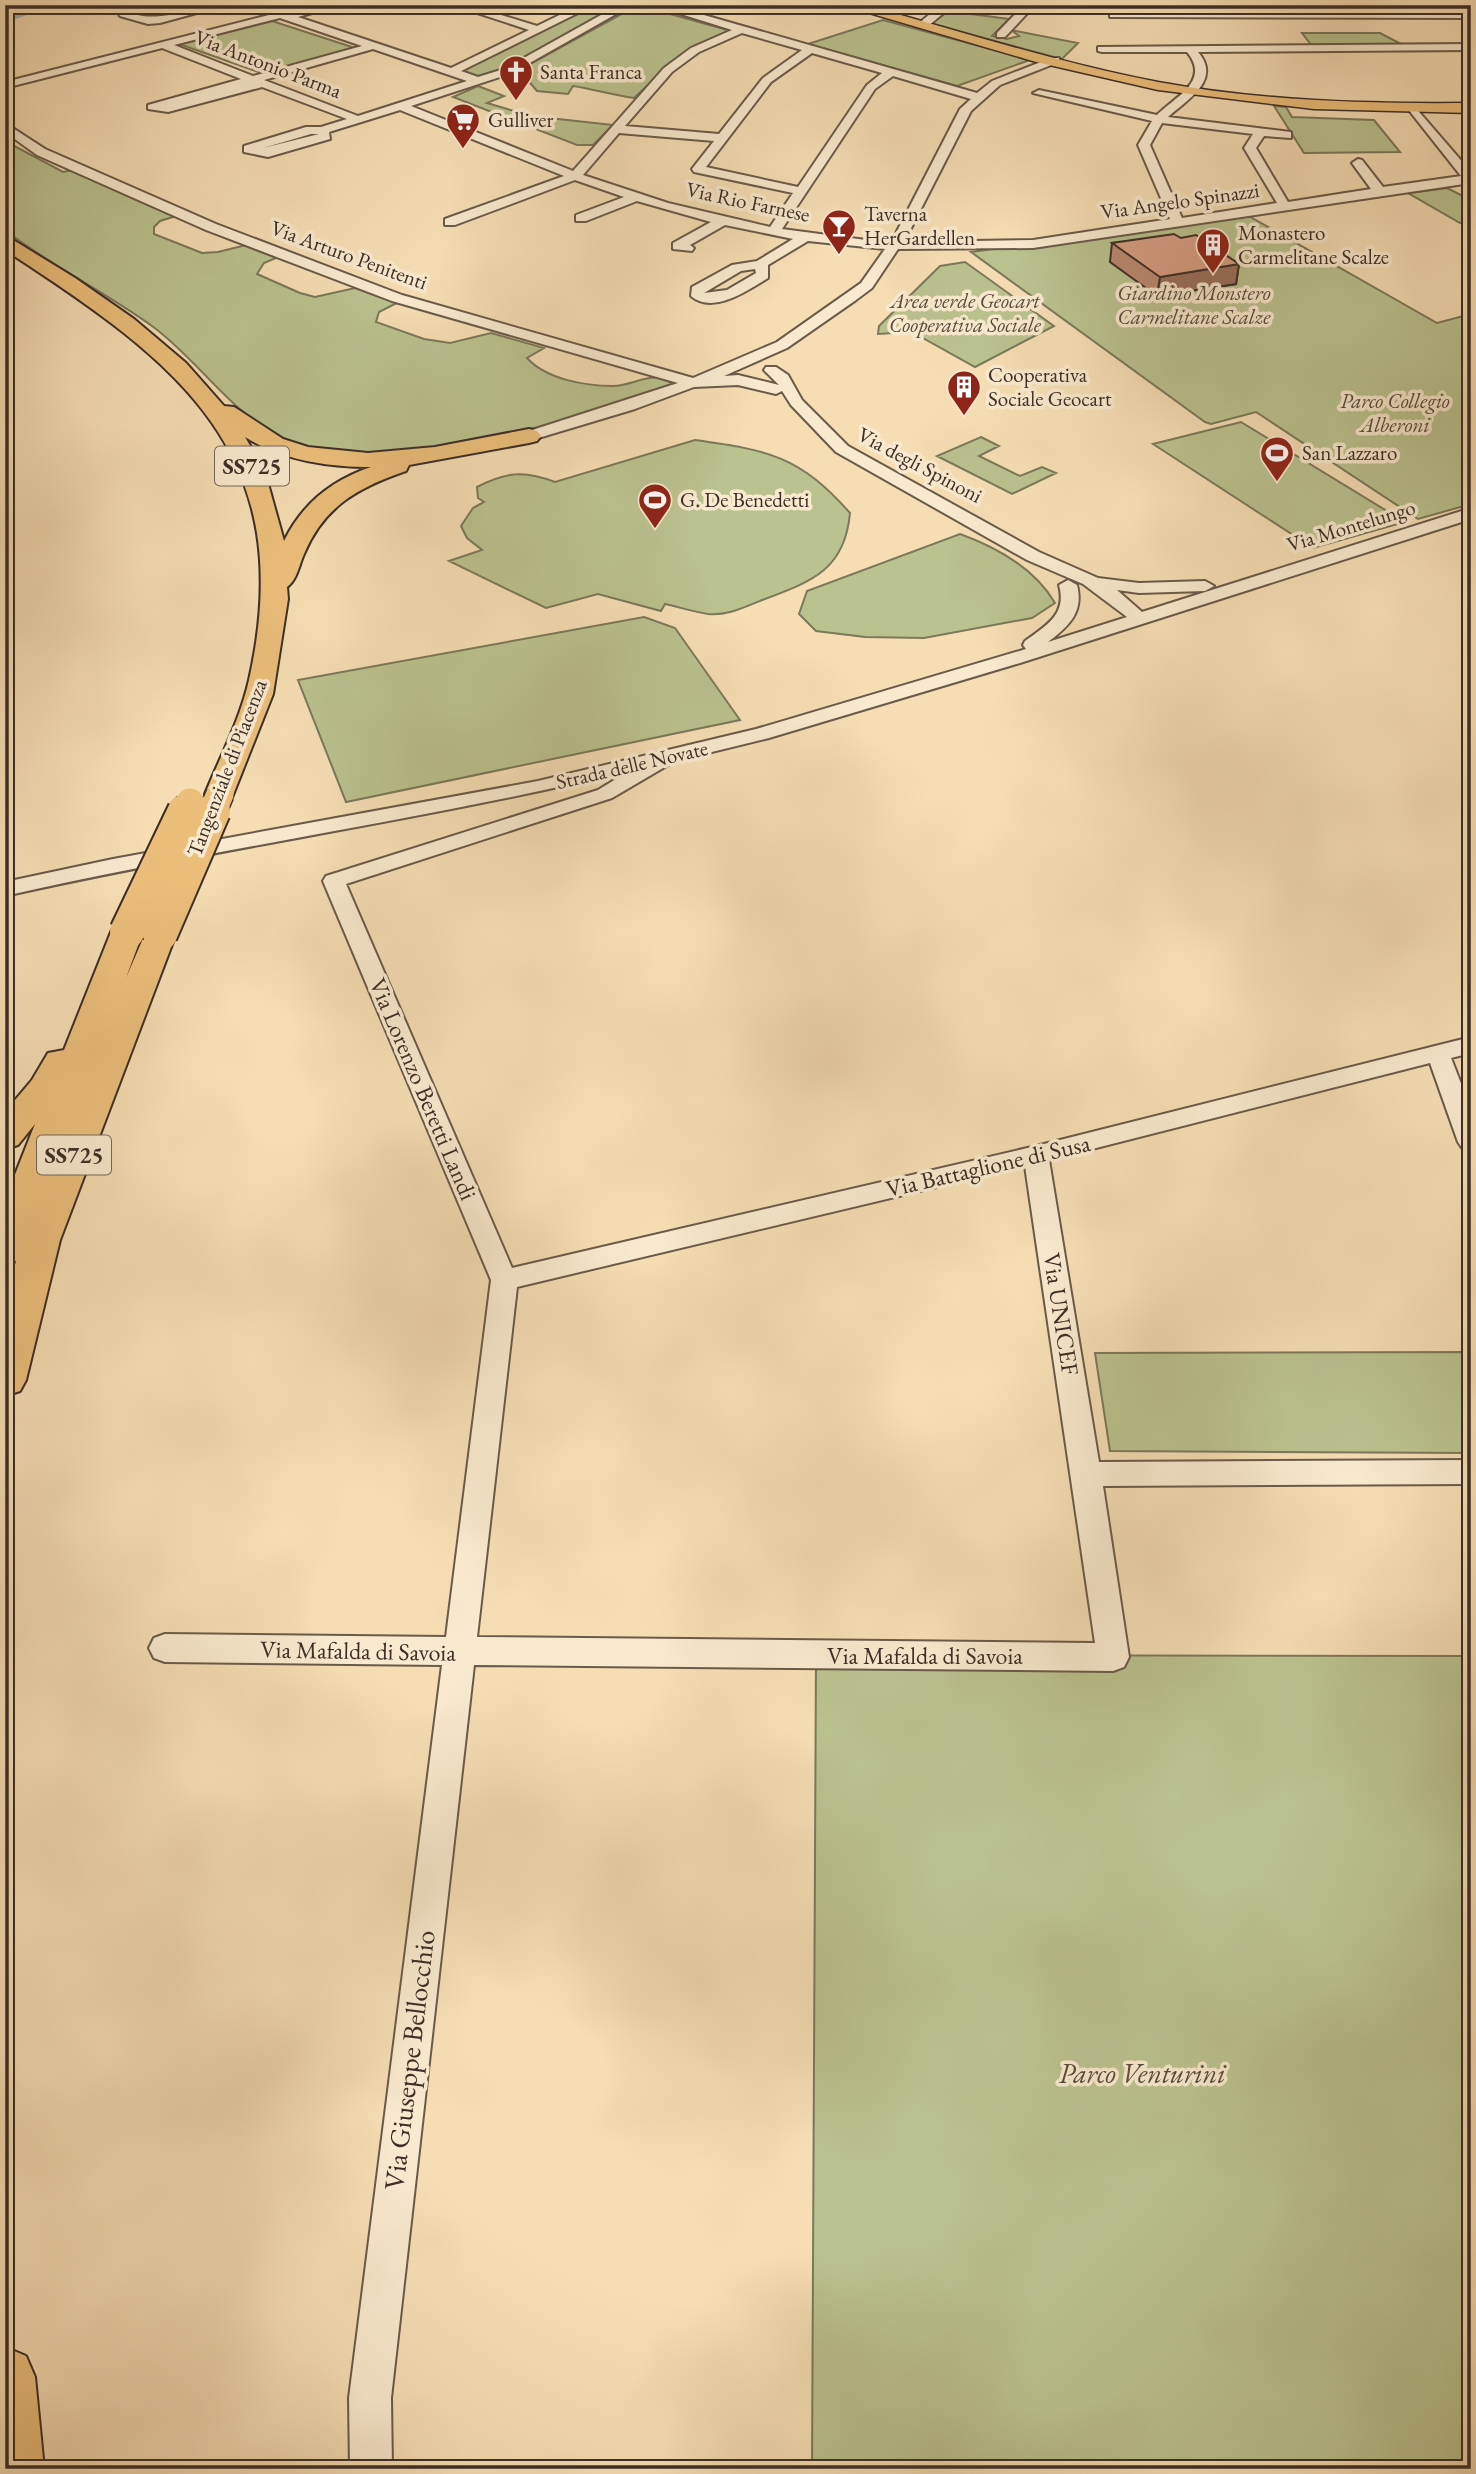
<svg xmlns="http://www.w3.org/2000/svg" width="1476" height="2474" font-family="'EB Garamond',serif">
  <rect width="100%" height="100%" fill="#f6ddb4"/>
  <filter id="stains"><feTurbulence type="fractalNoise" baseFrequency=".00286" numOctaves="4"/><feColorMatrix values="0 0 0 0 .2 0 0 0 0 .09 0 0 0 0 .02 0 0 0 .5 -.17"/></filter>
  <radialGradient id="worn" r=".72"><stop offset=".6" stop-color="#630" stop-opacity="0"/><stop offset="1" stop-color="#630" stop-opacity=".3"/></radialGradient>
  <path fill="#bac28f" stroke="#7b785b" stroke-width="2" d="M 593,5 L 622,5 L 503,70 L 477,78 L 456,72 Z
    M 638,5 L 731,31 L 666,68 L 634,98 C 612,95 593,89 573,86 L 568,94 L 537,91 L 519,70 Z
    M 958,5 L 980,5 L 971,14 L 1009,19 L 992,36 L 1007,39 L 1019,36 L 1011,30 L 1078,43 L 1062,59 L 930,24 Z
    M 1128,5 L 1237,5 L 1243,14 L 1126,12 Z
    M 883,20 L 1024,58 L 1027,61 L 957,86 L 808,44 Z
    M 272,21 L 355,48 L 261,73 L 179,44 Z
    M 1302,33 L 1380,33 L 1403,45 L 1312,46 Z
    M 478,86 L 504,96 L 487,103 L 531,116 L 613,125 L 593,145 L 577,145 L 453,97 Z
    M 1274,106 L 1286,107 L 1292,117 L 1374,120 L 1400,152 L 1304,153 Z
    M 5,141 L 63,172 L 73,170 L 176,216 L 160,221 L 154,227 L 154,234 L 202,253 L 218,252 L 246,245 L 278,257 L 264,263 L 257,274 L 300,293 L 315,297 L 355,288 L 397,303 L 379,312 L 376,322 L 424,339 L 450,343 L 491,333 L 544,348 L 527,358 C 546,379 585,386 613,386 C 634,386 657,367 674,386 C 576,418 371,486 276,435 C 228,409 196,358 152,326 C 105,292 51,266 5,230 Z
    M 1447,188 L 1471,200 L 1471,221 L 1460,223 L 1408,193 Z
    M 1247,215 L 1437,323 L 1471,314 L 1471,504 L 1418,519 L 1256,412 L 1211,424 L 1205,422 L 971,252 Z
    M 965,262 L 1054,326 L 975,367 L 912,332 L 878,334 L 879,326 L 940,266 Z
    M 1241,422 L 1405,522 L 1313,548 L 1153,444 Z
    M 981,437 L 999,446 L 979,456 L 1020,476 L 1042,467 L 1056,473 L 1012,494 L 937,456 Z
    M 695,440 C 768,450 800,456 850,513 C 845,569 813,581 765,599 C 746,606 729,616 708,614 C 694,612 679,607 665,604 L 661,611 L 598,594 L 546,608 L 449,561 L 482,550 L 467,538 L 461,526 L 473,508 L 484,502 L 478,498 L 477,487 C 506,472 524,470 555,482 Z
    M 960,534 C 996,547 1035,569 1055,603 L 1032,618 L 924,638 L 865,637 L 816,631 L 799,614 L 807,591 Z
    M 644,617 L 675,628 L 740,720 L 346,802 L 298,680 Z
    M 1471,1352 L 1471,1453 L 1110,1451 L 1095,1353 Z
    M 816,1655 L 1463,1656 L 1471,1676 L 1471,2469 L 812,2469 Z"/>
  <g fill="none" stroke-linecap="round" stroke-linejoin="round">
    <path fill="#a1b9b8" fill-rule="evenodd" d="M 38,5 L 54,5 L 5,23 L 5,16 Z"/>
    <g stroke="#6a5a4a" stroke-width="4">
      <path id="minor" d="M 113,5 L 123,5 C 141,31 199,5 226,5 L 160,23 L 148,24 L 120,16 Z
        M 322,5 L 340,5 L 298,17 L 451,68 L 529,30 L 453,5 L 469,5 L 537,26 L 580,5 L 594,5 L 461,71 L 478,77 L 504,69 L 619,5 L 632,5 L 512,73 L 411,106 L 573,171 L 664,68 L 691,48 L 732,30 L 652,5 L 669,5 L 977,93 L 992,81 L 1051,58 L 1059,58 L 1059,62 L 1000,85 L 971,111 L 904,242 L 908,242 L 1033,240 L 1170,219 L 1138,145 L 1152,121 L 1033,93 L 1039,90 L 1157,115 C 1176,96 1211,81 1187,52 L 1102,52 L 1098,51 L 1098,47 L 1471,44 L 1471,50 L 1198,52 C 1222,80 1188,99 1168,117 L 1291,132 L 1291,138 L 1264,136 L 1256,148 L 1288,202 L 1371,189 L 1352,163 L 1358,159 L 1362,160 L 1383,187 L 1461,176 L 1408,109 L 1414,106 L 1471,172 L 1471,183 L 1033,248 L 898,249 L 872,288 L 856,300 L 787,348 L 724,376 L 738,375 L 779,385 L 764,370 L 766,367 L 776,367 L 788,375 L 802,400 L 848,446 L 1039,552 L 1098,578 L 1139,583 L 1205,581 L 1214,586 L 1205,591 L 1139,593 L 1117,590 L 1142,612 L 1471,508 L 1471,519 L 1020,663 L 769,738 L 675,761 L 612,798 L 346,884 L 512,1268 L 1036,1146 L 1471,1037 L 1471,1053 L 1451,1058 L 1471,1109 L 1471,1151 L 1462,1148 L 1458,1142 L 1430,1063 L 1049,1160 L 1099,1462 L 1471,1460 L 1471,1484 L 1103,1486 L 1129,1657 L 1124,1667 L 1113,1671 L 474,1665 L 391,2398 L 392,2469 L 350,2469 L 349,2398 L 442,1665 L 165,1662 L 154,1658 L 149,1648 L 154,1638 L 165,1634 L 446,1637 L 491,1280 L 323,881 L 326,876 L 598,790 L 629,771 C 423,820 212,849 5,896 L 5,882 L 113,859 L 538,781 L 756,729 L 1026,649 L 1023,645 L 1025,641 C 1047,625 1067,614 1059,585 L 1068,580 L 1077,585 C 1084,612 1069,626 1048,642 L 1127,617 L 1083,584 L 1027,560 L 836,452 L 791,405 L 782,391 L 776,394 L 738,385 L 694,387 L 635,409 L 535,439 L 523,439 L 523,433 L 678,383 L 392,301 L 206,230 L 37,155 L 5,132 L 5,123 L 45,149 L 216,224 L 402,295 L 693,378 L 777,342 L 861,283 L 885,249 L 808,241 L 768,265 L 768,278 C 748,290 713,315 691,296 L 692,287 L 732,265 L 757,261 L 793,239 L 725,225 L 690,245 L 694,248 L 692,251 L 673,249 L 673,243 L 711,222 L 637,201 L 586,221 L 576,221 L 576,215 L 624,197 L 575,180 L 455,225 L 445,225 L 445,219 L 564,176 L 400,110 L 329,132 L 330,139 L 268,157 L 244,152 L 244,146 L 306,127 L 321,127 L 347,119 L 262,87 L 168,112 L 148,109 L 148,105 L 241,79 L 162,48 L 5,88 L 5,82 L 269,15 L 261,12 L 261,8 L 287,14 ZM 280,18 L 362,46 L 253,76 L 174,45 ZM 742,33 L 802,50 L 763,78 L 719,134 L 625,126 L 672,72 L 699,52 ZM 373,49 L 467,81 L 358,116 L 264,80 ZM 812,53 L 882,73 L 867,85 L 798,187 L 706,167 L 771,82 ZM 893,76 L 971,99 L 960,109 L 893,239 L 866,240 L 782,229 L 875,89 ZM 1162,123 L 1253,134 L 1244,148 L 1277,203 L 1182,218 L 1150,145 ZM 619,133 L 714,141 L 692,169 L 694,172 L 793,193 L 770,227 L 668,203 L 583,175 ZM 311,134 L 319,134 L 263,148 ZM 755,269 L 756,273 L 727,290 L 704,293 L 741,271 ZM 1025,1166 L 1095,1643 L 477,1637 L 517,1287 Z
        M 941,5 L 953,5 L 927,27 L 919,27 L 919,23 Z
        M 1024,5 L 1035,5 L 1005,37 L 997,37 L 997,33 Z
        M 1114,12 L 1471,12 L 1471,18 L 1110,17 L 1110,13 Z"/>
    </g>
    <g stroke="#3c2e27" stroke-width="3">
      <path id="major" d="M 842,5 L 865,5 C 963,32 1059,63 1158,82 C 1261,101 1366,104 1471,103 L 1471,113 L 1314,109 L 1158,90 L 1036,62 Z"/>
    </g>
    <g stroke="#3c2e27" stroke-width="4">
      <path id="highway" d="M 5,235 L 75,278 L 134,319 L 186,363 L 224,406 L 234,407 L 283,439 L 308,447 L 368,453 L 435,447 L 529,429 L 537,431 L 541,436 L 537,441 L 529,443 L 409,465 L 406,471 C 359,487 324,506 304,554 C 299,565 297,580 287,587 L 288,599 L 273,694 L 231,800 L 220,803 L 209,800 L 205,794 C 220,757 240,720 249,680 C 300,452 179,363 5,250 ZM 245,437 C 282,460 327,467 371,467 C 332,480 302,504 284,541 L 264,469 Z
        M 127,922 L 139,925 L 143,932 L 126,978 L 148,927 L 160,924 L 172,927 L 176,934 L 60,1240 L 26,1380 L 20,1391 L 5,1396 L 5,1302 L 16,1261 L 5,1264 L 5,1200 L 35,1124 L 18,1145 L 5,1149 L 5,1112 L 32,1080 L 48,1053 L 64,1050 L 111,932 L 115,925 Z
        M 5,2347 L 26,2356 L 35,2377 L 44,2469 L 5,2469 Z"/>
    </g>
    <use href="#minor" fill="#f9e9ce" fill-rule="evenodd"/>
    <use href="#major" fill="#ebbe7a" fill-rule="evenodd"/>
    <use href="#highway" fill="#ebbe7a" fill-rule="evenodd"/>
    <g stroke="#3c2e27" stroke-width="30" stroke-linecap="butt">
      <path id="highway-bridge-far1" d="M 185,813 L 190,802
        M 212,813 L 220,794"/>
    </g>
    <g stroke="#3c2e27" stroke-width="38" stroke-linecap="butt">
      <path id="highway-bridge" d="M 127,932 L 185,811
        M 160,934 L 213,811"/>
    </g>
    <use href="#highway-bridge-far1" stroke="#ebbe7a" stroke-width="27"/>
    <use href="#highway-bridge" stroke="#ebbe7a" stroke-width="34"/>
  </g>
  <path fill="#bb8972" stroke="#3c2e27" stroke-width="2" d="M 1181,238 L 1239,264 L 1236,284 L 1157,296 L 1110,262 L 1112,243 Z"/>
  <path fill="#996f5d" stroke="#3c2e27" stroke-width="2" d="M 1239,264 L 1236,284 L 1157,296 L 1160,277 Z"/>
  <path fill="#da9f85" stroke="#3c2e27" stroke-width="2" d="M 1174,234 L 1181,238 L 1196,235 L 1239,264 L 1160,277 L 1112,243 Z"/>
  <defs>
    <g id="church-pin" transform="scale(1.75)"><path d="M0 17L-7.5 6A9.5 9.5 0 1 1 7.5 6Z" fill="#8f2418" stroke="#f9e9ce"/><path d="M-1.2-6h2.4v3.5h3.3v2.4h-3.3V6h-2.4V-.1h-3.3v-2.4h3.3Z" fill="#fff"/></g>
    <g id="supermarket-pin" transform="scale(1.75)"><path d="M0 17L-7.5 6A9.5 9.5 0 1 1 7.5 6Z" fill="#8f2418" stroke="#f9e9ce"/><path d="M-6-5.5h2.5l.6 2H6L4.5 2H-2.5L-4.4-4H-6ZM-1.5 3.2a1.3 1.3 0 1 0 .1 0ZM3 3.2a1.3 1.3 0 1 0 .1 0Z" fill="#fff"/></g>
    <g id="bar-pin" transform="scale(1.75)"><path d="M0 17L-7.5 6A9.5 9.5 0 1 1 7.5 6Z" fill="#8f2418" stroke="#f9e9ce"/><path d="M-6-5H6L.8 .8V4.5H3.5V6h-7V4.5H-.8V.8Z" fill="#fff"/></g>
    <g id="building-pin" transform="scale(1.75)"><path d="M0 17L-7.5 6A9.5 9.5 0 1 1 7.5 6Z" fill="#8f2418" stroke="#f9e9ce"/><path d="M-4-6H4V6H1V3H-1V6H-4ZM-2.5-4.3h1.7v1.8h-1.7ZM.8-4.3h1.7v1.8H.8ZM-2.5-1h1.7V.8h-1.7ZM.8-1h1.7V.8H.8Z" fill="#fff"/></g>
    <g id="stadium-pin" transform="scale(1.75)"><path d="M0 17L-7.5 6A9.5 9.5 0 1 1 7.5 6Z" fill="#8f2418" stroke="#f9e9ce"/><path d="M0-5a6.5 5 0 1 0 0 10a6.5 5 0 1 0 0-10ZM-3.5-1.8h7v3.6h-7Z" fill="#fff"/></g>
  </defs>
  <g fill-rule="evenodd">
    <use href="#church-pin" x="516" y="72"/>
    <use href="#supermarket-pin" x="463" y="120"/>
    <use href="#bar-pin" x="839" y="226"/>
    <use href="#building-pin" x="1213" y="245"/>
    <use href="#building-pin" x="964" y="387"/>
    <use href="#stadium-pin" x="1277" y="453"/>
    <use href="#stadium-pin" x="655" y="500"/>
  </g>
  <g text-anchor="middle" stroke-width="7" stroke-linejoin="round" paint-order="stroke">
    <g font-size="21" fill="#3c2e27" stroke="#f9e9ce">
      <text transform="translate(268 64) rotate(21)" y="7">Via Antonio Parma</text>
      <text transform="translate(1180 201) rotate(-8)" y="7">Via Angelo Spinazzi</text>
      <text transform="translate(748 202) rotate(12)" y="7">Via Rio Farnese</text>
      <text transform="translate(349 255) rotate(20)" y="7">Via Arturo Penitenti</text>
      <text transform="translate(920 465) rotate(28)" y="7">Via degli Spinoni</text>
      <text transform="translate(1351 526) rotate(-17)" y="7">Via Montelungo</text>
      <text transform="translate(632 765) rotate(-13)" y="7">Strada delle Novate</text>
      <text transform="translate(227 768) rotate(-69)" y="7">Tangenziale di Piacenza</text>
    </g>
    <g font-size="21" fill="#3c2e27" stroke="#f9e9ce" text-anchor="start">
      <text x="540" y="79">Santa Franca</text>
      <text x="488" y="127">Gulliver</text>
      <text x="864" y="221">Taverna<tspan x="864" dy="24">HerGardellen</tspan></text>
      <text x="1238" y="240">Monastero<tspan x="1238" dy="24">Carmelitane Scalze</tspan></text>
      <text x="988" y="382">Cooperativa<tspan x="988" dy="24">Sociale Geocart</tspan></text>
      <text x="1302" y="460">San Lazzaro</text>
      <text x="680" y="507">G. De Benedetti</text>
    </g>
    <g font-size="21" font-style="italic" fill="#554c3c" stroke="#f9e9ce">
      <text x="1194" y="300">Giardino Monstero<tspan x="1194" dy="24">Carmelitane Scalze</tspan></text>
      <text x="965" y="308">Area verde Geocart<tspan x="965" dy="24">Cooperativa Sociale</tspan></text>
      <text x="1395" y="408">Parco Collegio<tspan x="1395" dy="24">Alberoni</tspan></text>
    </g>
    <g fill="#f9e9ce" stroke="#756659" stroke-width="2">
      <rect x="215" y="446.5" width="74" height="39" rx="5"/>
      <rect x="37" y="1135.5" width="74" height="39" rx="5"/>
    </g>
    <g font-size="23" font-weight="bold" fill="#3c2e27">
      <text x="252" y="474">SS725</text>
      <text x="74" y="1163">SS725</text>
    </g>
    <g font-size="24" fill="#3c2e27" stroke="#f9e9ce">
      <text transform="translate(423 1089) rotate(67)" y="8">Via Lorenzo Beretti Landi</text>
      <text transform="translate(988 1166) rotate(-13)" y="8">Via Battaglione di Susa</text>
      <text transform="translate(1061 1314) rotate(81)" y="8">Via UNICEF</text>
      <text transform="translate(358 1651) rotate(1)" y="8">Via Mafalda di Savoia</text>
      <text x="925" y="1664">Via Mafalda di Savoia</text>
    </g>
    <g font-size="28" fill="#3c2e27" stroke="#f9e9ce">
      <text transform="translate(409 2060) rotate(-83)" y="10">Via Giuseppe Bellocchio</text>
    </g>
    <g font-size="28" font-style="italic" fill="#554c3c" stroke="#f9e9ce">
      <text x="1142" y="2083">Parco Venturini</text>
    </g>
  </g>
  <rect width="1476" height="2474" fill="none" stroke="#f6ddb4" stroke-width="28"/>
  <rect x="7" y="7" width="1462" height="2460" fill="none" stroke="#3c2e27" stroke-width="3.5"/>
  <rect x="14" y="14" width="1448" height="2446" fill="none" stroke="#3c2e27" stroke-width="2"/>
  <rect width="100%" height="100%" filter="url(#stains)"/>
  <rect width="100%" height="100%" fill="url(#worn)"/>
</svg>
